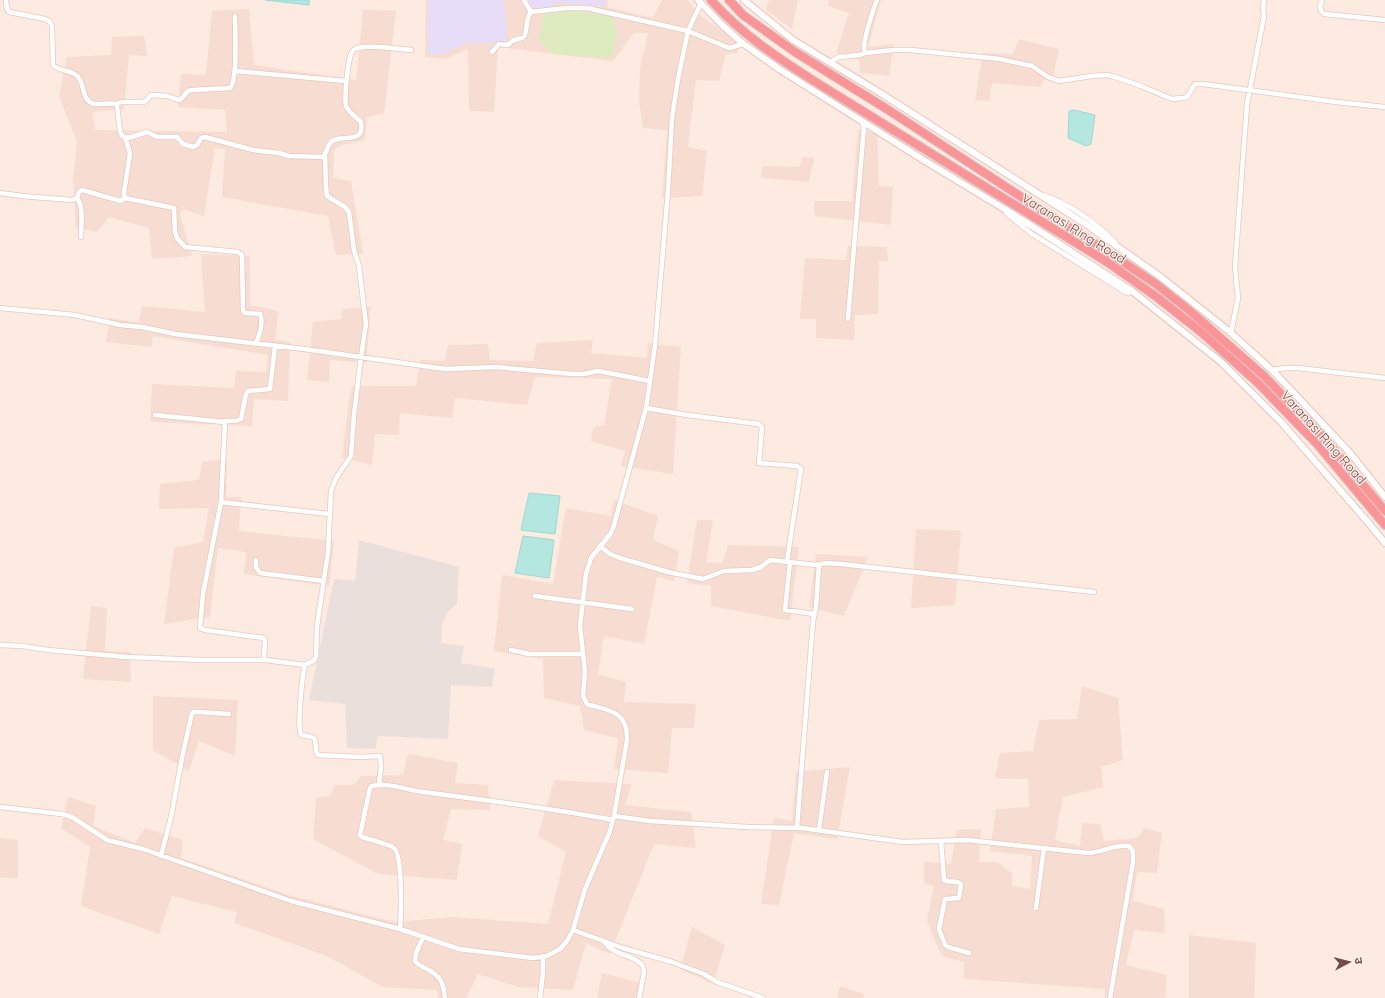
<svg xmlns="http://www.w3.org/2000/svg" width="1385" height="998" font-family="Quicksand,'Noto Sans Devanagari',sans-serif">
  <rect width="100%" height="100%" fill="#fdeae0"/>
  <path fill="#f7dcd1" d="M 426,0 L 608,0 L 607,7 L 653,18 L 660,3 L 663,0 L 687,0 L 700,15 L 741,45 L 737,53 L 726,54 L 719,81 L 696,80 L 688,147 L 707,151 L 702,196 L 662,198 L 667,130 L 643,128 L 639,102 L 640,69 L 648,33 L 634,33 L 613,61 L 498,47 L 494,112 L 469,111 L 468,49 L 445,59 L 425,57 Z
    M 769,0 L 798,0 L 792,29 L 766,10 Z
    M 829,0 L 881,0 L 868,47 L 894,44 L 889,76 L 860,73 L 859,60 L 836,53 L 849,13 L 828,6 Z
    M 249,9 L 254,65 L 356,80 L 363,10 L 396,11 L 384,114 L 367,117 L 365,140 L 342,145 L 334,150 L 333,178 L 351,181 L 363,254 L 336,255 L 328,216 L 222,197 L 225,149 L 215,148 L 204,216 L 183,209 L 180,214 L 192,256 L 152,259 L 149,228 L 109,217 L 97,232 L 76,228 L 73,180 L 77,141 L 59,96 L 67,57 L 111,55 L 112,37 L 144,36 L 147,56 L 129,55 L 124,109 L 92,112 L 95,130 L 227,132 L 225,110 L 178,107 L 181,74 L 206,75 L 212,11 Z
    M 1019,39 L 1059,49 L 1052,82 L 1043,79 L 1041,87 L 992,83 L 989,101 L 975,100 L 983,53 L 1013,54 Z
    M 858,129 L 877,134 L 879,186 L 893,187 L 891,225 L 815,216 L 814,201 L 852,201 Z
    M 803,157 L 814,158 L 809,182 L 761,178 L 763,166 L 799,167 Z
    M 848,246 L 887,247 L 888,261 L 879,261 L 878,314 L 855,315 L 854,340 L 816,338 L 816,319 L 800,319 L 805,258 L 846,260 Z
    M 201,254 L 250,256 L 250,305 L 278,311 L 275,340 L 290,342 L 288,401 L 254,399 L 252,426 L 150,422 L 152,384 L 234,388 L 236,371 L 266,372 L 268,355 L 153,336 L 151,347 L 106,342 L 110,318 L 139,323 L 142,306 L 205,312 Z
    M 371,307 L 366,363 L 330,360 L 329,382 L 307,380 L 313,322 L 341,319 L 342,309 Z
    M 593,340 L 591,353 L 647,358 L 648,343 L 681,347 L 673,474 L 621,466 L 625,451 L 591,441 L 593,428 L 604,425 L 612,379 L 535,377 L 527,405 L 455,398 L 452,418 L 400,413 L 399,435 L 375,434 L 372,465 L 342,458 L 350,392 L 353,386 L 416,386 L 420,360 L 445,361 L 448,345 L 488,344 L 490,360 L 533,361 L 537,343 Z
    M 227,459 L 226,497 L 241,497 L 239,531 L 334,541 L 329,586 L 244,574 L 246,552 L 218,548 L 210,617 L 164,624 L 174,548 L 203,542 L 209,508 L 159,509 L 160,484 L 199,480 L 202,462 Z
    M 614,500 L 658,516 L 653,540 L 679,551 L 674,581 L 657,577 L 644,644 L 604,636 L 598,674 L 626,682 L 624,702 L 696,704 L 694,728 L 672,728 L 668,773 L 614,769 L 618,738 L 584,730 L 580,706 L 544,698 L 543,659 L 494,651 L 502,575 L 553,584 L 566,508 L 611,516 Z
    M 697,520 L 713,520 L 706,562 L 722,563 L 728,545 L 799,547 L 790,621 L 711,606 L 711,586 L 687,583 Z
    M 916,529 L 961,531 L 955,605 L 911,608 Z
    M 816,554 L 868,557 L 844,616 L 809,607 Z
    M 91,606 L 107,608 L 105,651 L 130,652 L 131,682 L 83,679 Z
    M 1082,686 L 1118,698 L 1123,760 L 1101,767 L 1103,787 L 1063,797 L 1055,840 L 1080,846 L 1082,823 L 1100,824 L 1104,841 L 1137,838 L 1145,828 L 1162,833 L 1157,873 L 1137,872 L 1133,901 L 1164,909 L 1165,933 L 1134,930 L 1126,965 L 1167,975 L 1165,998 L 1105,998 L 1105,989 L 964,979 L 964,962 L 942,956 L 932,934 L 927,920 L 934,886 L 924,884 L 924,862 L 951,864 L 957,830 L 981,829 L 979,862 L 997,862 L 1012,873 L 1012,886 L 1030,889 L 1032,856 L 990,851 L 996,809 L 1029,807 L 1028,779 L 995,778 L 1000,753 L 1033,751 L 1039,720 L 1077,719 Z
    M 153,696 L 238,700 L 235,756 L 199,741 L 189,771 L 153,750 Z
    M 408,754 L 458,763 L 455,783 L 488,785 L 490,810 L 451,809 L 443,840 L 462,844 L 457,880 L 378,874 L 313,839 L 316,798 L 330,796 L 335,785 L 354,785 L 361,776 L 403,775 Z
    M 850,767 L 837,839 L 794,833 L 779,905 L 761,904 L 774,818 L 792,821 L 796,772 Z
    M 554,780 L 632,784 L 625,805 L 691,812 L 696,848 L 654,844 L 610,954 L 586,943 L 573,990 L 518,987 L 478,974 L 466,998 L 438,998 L 437,990 L 383,987 L 327,956 L 234,923 L 237,912 L 172,896 L 159,934 L 81,906 L 90,847 L 61,828 L 68,797 L 96,806 L 93,826 L 135,843 L 145,828 L 183,840 L 181,858 L 292,896 L 394,922 L 454,917 L 548,924 L 566,852 L 538,836 Z
    M 0,838 L 18,840 L 18,878 L 0,877 Z
    M 692,927 L 725,945 L 713,984 L 680,969 Z
    M 1189,935 L 1256,943 L 1254,998 L 1189,998 Z
    M 602,973 L 645,984 L 642,998 L 597,998 Z
    M 840,986 L 864,994 L 863,998 L 837,998 Z"/>
  <path fill="#ebdfdc" d="M 359,540 L 459,567 L 457,603 L 448,612 L 442,623 L 441,643 L 464,646 L 461,663 L 495,669 L 492,687 L 451,685 L 448,739 L 378,736 L 375,749 L 347,748 L 345,704 L 309,700 L 334,579 L 355,581 Z"/>
  <path fill="#e7ddf9" d="M 428,0 L 504,0 L 507,42 L 467,43 L 443,54 L 427,54 Z
    M 527,0 L 606,0 L 605,6 L 554,3 L 553,8 L 531,8 Z"/>
  <path fill="#ddebbf" d="M 570,9 L 613,17 C 619,37 618,38 611,58 L 553,54 L 539,41 L 544,14 Z"/>
  <path fill="#b4e7e0" stroke="#9ad9d1" d="M 265,0 L 309,0 L 309,5 Z
    M 1074,110 L 1095,115 L 1091,144 L 1086,146 L 1068,138 L 1069,111 Z
    M 529,493 L 560,496 L 555,534 L 521,530 Z
    M 523,536 L 554,540 L 549,578 L 515,573 Z"/>
  <g fill="none" stroke-linecap="round" stroke-linejoin="round">
    <g stroke="#e7c8c1" stroke-width="6">
      <path id="street" d="M 6,0 L 7,9 L 9,12 L 45,19 L 49,21 L 52,26 L 53,65 C 59,71 69,70 76,75 C 85,81 81,98 91,103 C 98,106 108,102 116,104 L 117,106 L 120,131 L 122,136 L 128,138 L 147,132 L 157,137 L 177,137 L 183,144 L 193,147 L 197,145 L 201,138 L 205,137 L 253,150 L 279,153 L 289,156 L 323,157 C 327,153 327,145 332,141 C 344,134 365,145 361,122 C 356,117 348,112 346,106 C 344,98 348,61 351,54 C 352,51 355,48 358,48 C 370,44 398,49 411,50
        M 524,0 L 531,12 L 567,8 L 587,8 L 688,31 L 729,48 L 743,44
        M 877,0 C 873,10 861,45 865,53 L 894,50 L 911,50 L 1000,59 L 1032,66 L 1048,77 L 1059,81 L 1092,76 L 1107,75 L 1115,77 L 1141,86 L 1172,99 L 1184,98 L 1187,97 L 1195,84 L 1203,84 L 1336,102 L 1385,107
        M 1322,0 L 1320,6 L 1321,11 L 1324,14 L 1385,20
        M 492,52 L 499,44 L 508,45 L 512,41 L 524,37 C 528,30 525,19 531,12
        M 830,62 L 839,57 L 860,55 L 865,53
        M 235,71 L 346,81
        M 116,104 L 121,102 L 143,102 L 146,101 L 151,95 L 168,96 L 178,100 L 181,99 L 188,91 L 192,90 L 230,88 C 238,81 235,29 235,16
        M 125,137 L 130,153 L 124,193 L 125,198 L 174,208 L 175,231 L 177,238 L 185,247 L 238,252 L 242,255 L 243,310 L 245,313 L 260,314 C 264,322 259,335 256,344
        M 325,155 L 326,188 L 327,196 L 345,207 L 349,212 L 354,250 L 359,266 L 366,324 L 361,357 L 354,415 L 351,456 L 336,478 L 331,491 L 328,552 L 317,626 L 316,657 C 313,664 310,661 305,665 C 302,677 297,726 301,735 L 312,737 L 315,739 L 316,751 L 318,755 L 361,757 L 380,756 L 381,766 L 379,785
        M 0,193 L 22,196 L 72,200 L 77,198 L 79,192 L 82,190 L 117,200 L 120,201 L 125,198
        M 1043,195 C 1069,204 1095,222 1115,242
        M 77,198 C 84,205 81,227 81,237
        M 1006,213 L 1032,234 L 1127,293 L 1132,291
        M 0,308 L 75,315 L 120,325 L 142,327 L 175,334 L 304,349 L 431,367 L 446,369 L 495,367 L 573,374 L 584,374 L 598,371 L 650,381
        M 848,319 L 864,127 L 861,121
        M 1231,333 L 1238,298 L 1235,267 L 1247,104 L 1264,16 L 1263,9 L 1264,0
        M 1272,370 L 1286,368 L 1298,368 L 1385,378
        M 646,408 L 687,415 L 759,424 L 762,427 L 759,463 L 797,466 L 801,469 L 787,561
        M 155,415 L 225,422 L 221,502 L 203,594 L 200,628 L 205,630 L 264,638 L 265,641 L 264,658 L 265,660 L 305,665
        M 224,421 L 236,421 L 241,419 L 246,394 L 248,391 L 270,389 L 275,346
        M 221,502 L 329,514
        M 600,546 L 610,554 L 620,558 L 668,572 L 703,579 L 724,571 L 752,570 L 761,567 L 770,560 L 816,565 L 827,563 L 841,564 L 1094,592
        M 256,560 L 256,567 L 260,573 L 324,581
        M 790,562 L 785,610 L 814,614
        M 535,596 L 632,609
        M 0,645 L 22,646 L 48,650 L 127,657 L 201,660 L 265,660
        M 511,650 L 529,654 L 583,654
        M 0,807 L 62,814 L 72,817 L 107,840 L 143,849 L 291,901 L 400,929 L 459,949 L 533,958 L 547,956 L 560,949 L 567,941 L 573,930 L 585,889 L 610,831 L 614,816 L 627,740 C 628,711 610,711 587,704 L 583,696 L 585,672 L 580,626 L 586,574 L 591,558 L 611,533 L 614,525 L 646,408 L 650,381 L 655,345 L 668,191 L 672,118 L 678,79 L 688,31 L 701,3
        M 614,816 L 650,821 L 747,827 L 802,828 L 903,842 L 967,840 L 1089,853 C 1103,852 1115,844 1129,846 L 1133,851 L 1133,862 L 1110,998
        M 797,828 L 813,621 L 816,607 L 819,565
        M 819,830 L 827,772
        M 941,841 L 944,880 C 949,883 956,880 961,884 L 959,898 L 945,899 L 939,929 L 945,945 L 948,947 L 969,953
        M 161,856 L 171,817 L 183,753 L 192,713 L 194,712 L 198,712 L 229,714
        M 1036,908 L 1044,848
        M 400,929 C 401,916 403,856 394,848 C 391,845 368,839 362,837 L 360,835 L 370,788 L 372,786 C 388,782 407,790 423,792 C 486,800 550,808 613,820
        M 573,930 L 623,948 L 672,962 L 704,974 L 717,982 L 763,998
        M 423,937 L 416,953 L 415,961 C 418,965 421,966 425,968 C 441,976 443,981 445,998
        M 604,941 C 614,957 634,954 643,966 L 644,973 L 639,998
        M 540,998 L 543,973 L 543,956"/>
    </g>
    <g stroke="#e9c4bc" stroke-width="8">
      <path id="secondary" d="M 698,0 L 721,24 L 741,42 L 779,69 L 925,161 L 1024,221 L 1132,291 L 1221,362 L 1281,422 L 1366,520 L 1385,543
        M 744,0 L 793,40 L 882,94 L 1087,225 L 1162,278 L 1230,332 L 1275,373 L 1351,454 L 1385,497"/>
    </g>
    <g stroke="#d8cccb" stroke-width="10">
      <path id="highway" d="M 711,0 C 740,33 778,58 814,81 L 1107,262 L 1158,298 L 1201,332 L 1258,383 L 1318,445 L 1385,525
        M 729,0 L 743,15 L 795,52 L 890,111 L 1035,206 L 1091,241 L 1156,284 L 1191,312 L 1264,376 L 1322,436 L 1385,511"/>
    </g>
    <use href="#street" stroke="#fff" stroke-width="4.5"/>
    <use href="#secondary" stroke="#fff" stroke-width="6"/>
    <use href="#highway" stroke="#fb9497" stroke-width="8"/>
  </g>
  <g text-anchor="middle" stroke-width="3" stroke-linejoin="round" paint-order="stroke">
    <g font-size="13" fill="#754a47" stroke="#ffefe8">
      <text transform="translate(1074 228) rotate(32)" y="5">Varanasi Ring Road</text>
      <text transform="translate(1324 437) rotate(48)" y="5">Varanasi Ring Road</text>
    </g>
  </g>
  <g transform="translate(1349 962) rotate(83)" stroke="#ffefe8" stroke-width="3" paint-order="stroke">
  <path d="M0-3L7 15L0 10L-7 15Z" fill="#754a47"/>
  <text y="-6" font-size="11" font-weight="bold" text-anchor="middle" fill="#754a47">उ</text>
  </g>
</svg>
